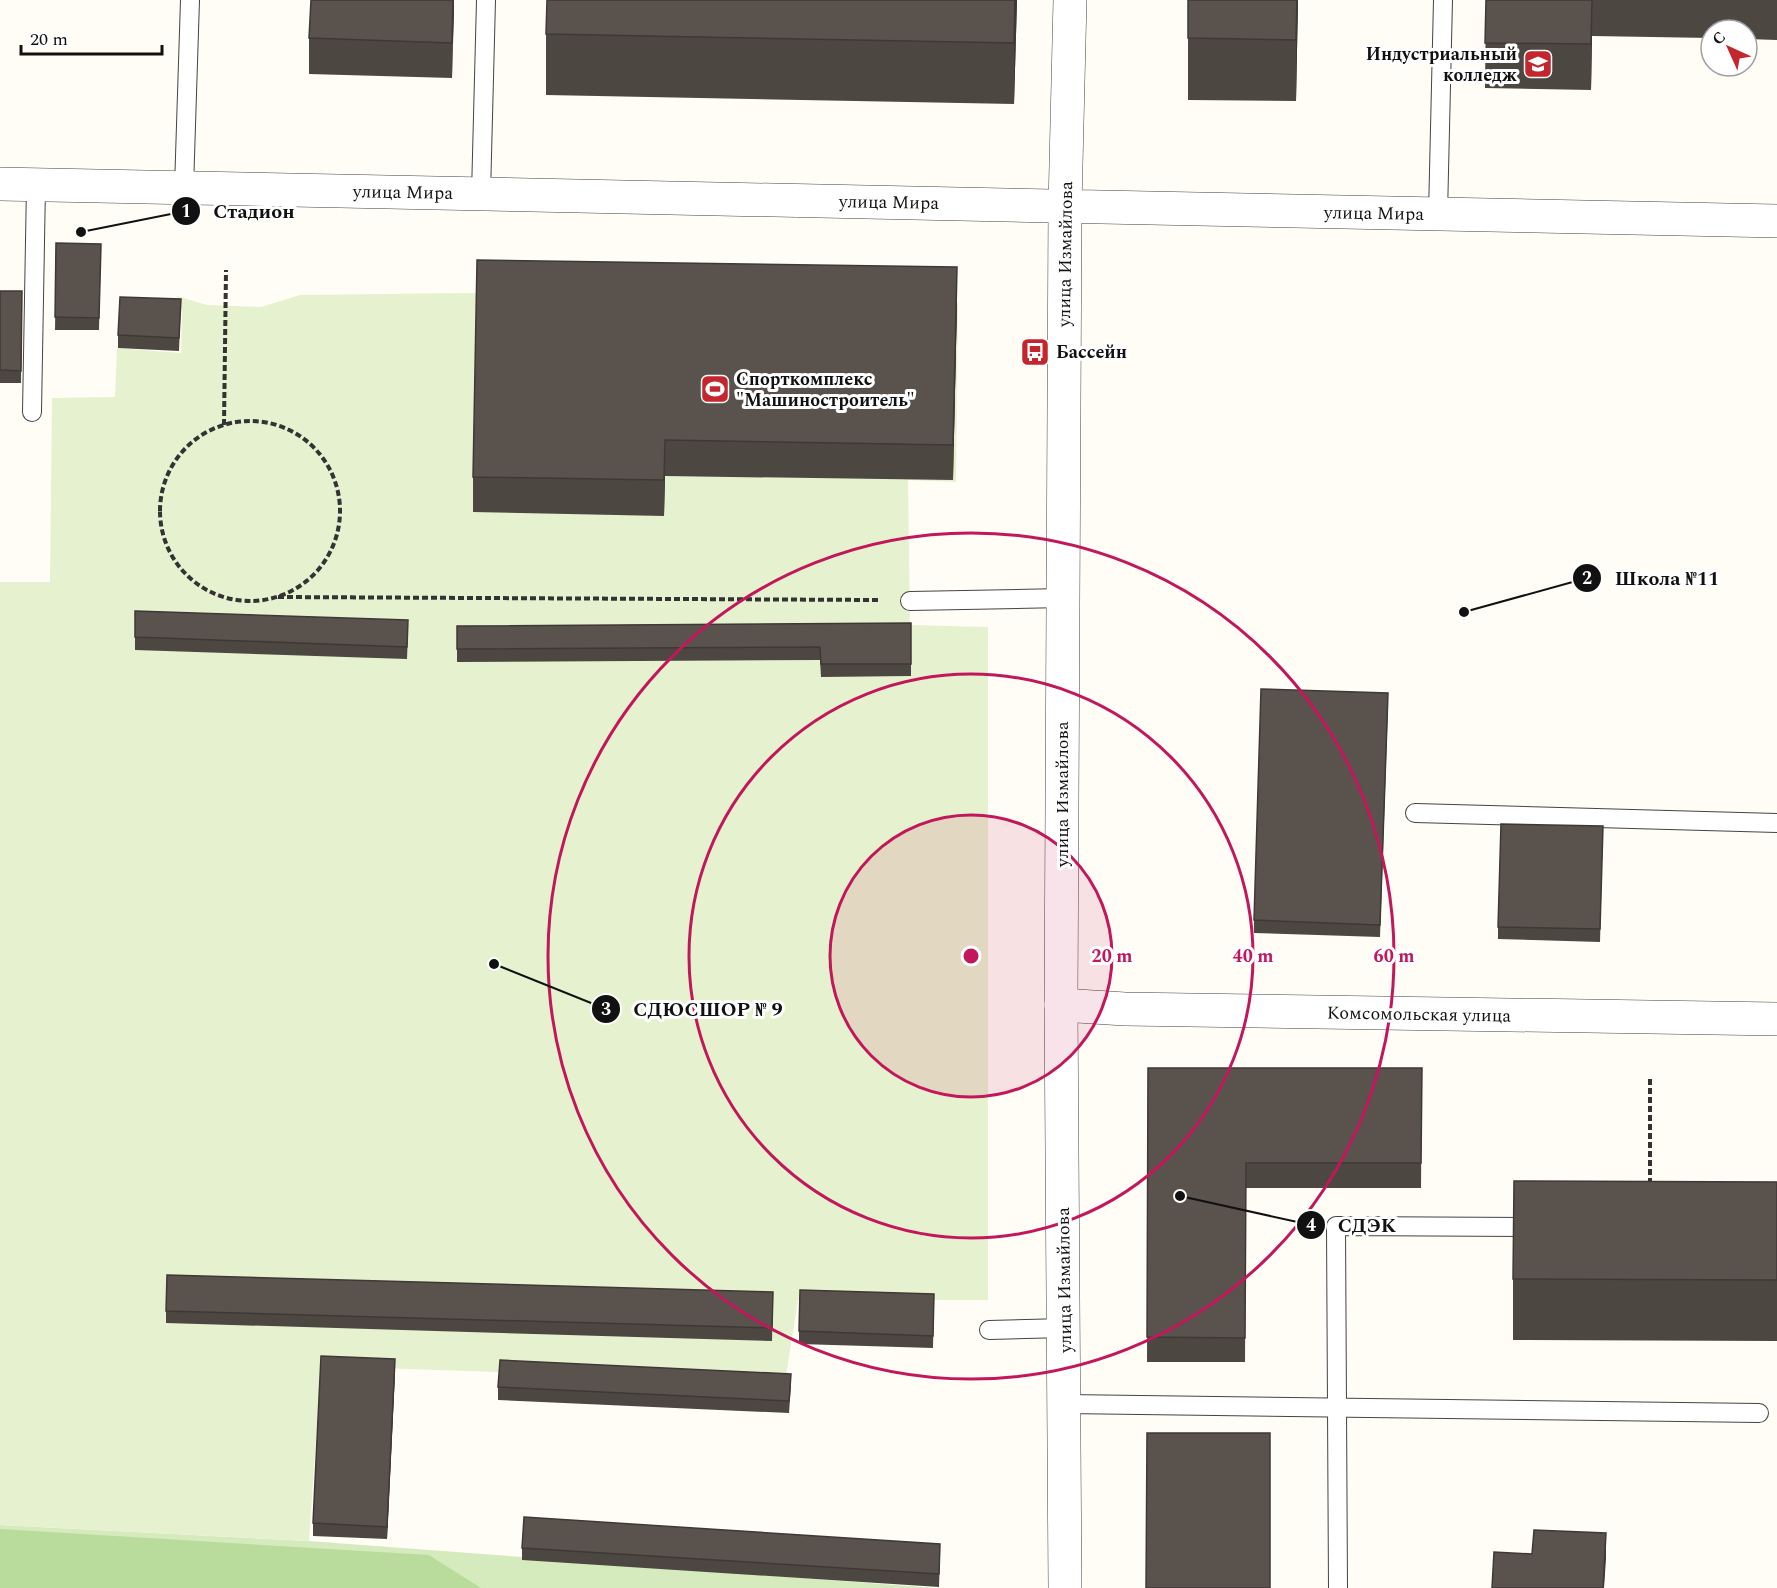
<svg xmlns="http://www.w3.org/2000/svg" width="1777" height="1588" font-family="Spectral,serif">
  <rect width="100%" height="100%" fill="#fffdf5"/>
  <path fill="#d5ebbd" d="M 0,1525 L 309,1541 L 936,1588 L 0,1588 Z"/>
  <path fill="#b9dc9c" d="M 0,1529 L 429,1555 L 481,1588 L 0,1588 Z"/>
  <path fill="#e6f2cf" d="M 471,293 L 958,303 L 956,482 L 908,480 L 910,625 L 988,627 L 988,1300 L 798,1300 L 785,1382 L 321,1366 L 309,1541 L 0,1525 L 0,582 L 50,582 L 52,398 L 115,397 L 117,348 L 181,353 L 182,312 L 177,296 L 207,305 L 261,307 L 300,295 Z"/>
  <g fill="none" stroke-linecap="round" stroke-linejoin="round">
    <g stroke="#444" stroke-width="20">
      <path id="service" d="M 184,188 L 190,0
        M 481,194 L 486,0
        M 1438,214 L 1443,0
        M 32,412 L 36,185
        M 910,601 L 1063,598
        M 1415,813 L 1777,823
        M 989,1330 L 1065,1328
        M 1065,1404 L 1759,1413
        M 1338,1588 L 1336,1226 L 1536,1227"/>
    </g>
    <g stroke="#444" stroke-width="34">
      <path id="minor" d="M 1061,1005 L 1125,1009 L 1777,1019"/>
    </g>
    <g stroke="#444" stroke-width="34">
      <path id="tertiary" d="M 0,184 L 1777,221
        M 1065,1588 L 1061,1005 L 1065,206 L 1070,0"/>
    </g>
    <path stroke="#333" stroke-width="4" stroke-dasharray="6 3" stroke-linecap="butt" d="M160 511a90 90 0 1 1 180 0a90 90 0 1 1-180 0Z
      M 224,425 L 226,270
      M 278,597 L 879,600
      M 1650,1184 L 1650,1077"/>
    <use href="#service" stroke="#fff" stroke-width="18"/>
    <use href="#minor" stroke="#fff" stroke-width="33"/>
    <use href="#tertiary" stroke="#fff" stroke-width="33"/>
  </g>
  <path fill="#4d4742" d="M 454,0 L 452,78 L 309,74 L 309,38 Z
    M 1017,0 L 1014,104 L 546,95 L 546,34 Z
    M 1298,0 L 1296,101 L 1188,100 L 1188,38 Z
    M 1486,0 L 1777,0 L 1777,40 L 1747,39 L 1747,30 L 1711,30 L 1711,38 L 1592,36 L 1591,90 L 1485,88 Z
    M 56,243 L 101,244 L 99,330 L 55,330 Z
    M 0,291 L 22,291 L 21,383 L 0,383 Z
    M 181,299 L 179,351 L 118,348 L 118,335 Z
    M 957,303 L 953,480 L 665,476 L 664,516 L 473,512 L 473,477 Z
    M 135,611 L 408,632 L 407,659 L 135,650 Z
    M 911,623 L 911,676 L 821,677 L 820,660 L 457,662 L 457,626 Z
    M 1388,706 L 1380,937 L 1254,933 L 1254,920 Z
    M 1603,826 L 1600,942 L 1498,939 L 1498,927 Z
    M 1148,1068 L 1422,1068 L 1421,1188 L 1246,1188 L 1245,1362 L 1147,1362 Z
    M 1777,1182 L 1777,1341 L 1513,1340 L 1513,1279 Z
    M 934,1294 L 933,1348 L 799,1344 L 799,1331 Z
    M 773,1304 L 772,1341 L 166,1323 L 166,1311 Z
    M 395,1372 L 387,1539 L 313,1536 L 313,1523 Z
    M 791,1386 L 789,1413 L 498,1400 L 498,1387 Z
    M 522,1548 L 940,1556 L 939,1587 L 522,1560 Z"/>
  <path fill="#3f3936" d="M 453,0 L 454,0 L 454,11 L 452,78 Z
    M 1015,0 L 1017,0 L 1014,104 L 1014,43 Z
    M 1297,0 L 1298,0 L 1296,101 L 1296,40 Z
    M 1592,0 L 1592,36 L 1591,90 L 1591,44 Z
    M 957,267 L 957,303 L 953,480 L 953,445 Z
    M 665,440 L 665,476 L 664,516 L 664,480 Z
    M 395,1359 L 395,1372 L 387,1539 L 387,1527 Z
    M 1606,1533 L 1606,1558 L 1604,1588 L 1603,1588 Z"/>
  <path fill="#5a524d" stroke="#3f3936" stroke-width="1.5" d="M 311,0 L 453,0 L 452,43 L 309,38 Z
    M 547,0 L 1015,0 L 1014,43 L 546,34 Z
    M 1188,0 L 1297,0 L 1296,40 L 1188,38 Z
    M 1486,0 L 1592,0 L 1591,44 L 1485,43 Z
    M 56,243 L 101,244 L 99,318 L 55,317 Z
    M 477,260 L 957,267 L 953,445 L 665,440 L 664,480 L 473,477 Z
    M 0,291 L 22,291 L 21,371 L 0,370 Z
    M 120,297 L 181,299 L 179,338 L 118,335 Z
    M 135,611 L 408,620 L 407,647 L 135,637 Z
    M 911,623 L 911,664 L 821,664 L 820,647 L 457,649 L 457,626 Z
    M 1261,689 L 1388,693 L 1380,925 L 1254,920 Z
    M 1501,824 L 1603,826 L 1600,929 L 1498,927 Z
    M 1148,1068 L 1422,1068 L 1421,1163 L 1246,1163 L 1245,1338 L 1147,1337 Z
    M 1514,1181 L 1777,1182 L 1777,1280 L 1513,1279 Z
    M 167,1275 L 773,1292 L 772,1328 L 166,1311 Z
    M 800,1290 L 934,1294 L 933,1336 L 799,1331 Z
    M 321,1356 L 395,1359 L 387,1527 L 313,1523 Z
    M 500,1360 L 791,1374 L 789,1401 L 498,1387 Z
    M 1147,1433 L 1270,1433 L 1270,1588 L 1146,1588 Z
    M 524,1517 L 940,1544 L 939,1574 L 522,1548 Z
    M 1534,1530 L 1606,1533 L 1603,1588 L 1492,1588 L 1494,1552 L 1532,1554 Z"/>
  <circle cx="971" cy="956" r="141" fill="#c2185b" fill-opacity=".12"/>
  <g fill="none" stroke="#c2185b" stroke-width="3">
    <circle cx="971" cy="956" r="141"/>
    <circle cx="971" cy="956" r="282"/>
    <circle cx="971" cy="956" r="423"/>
  </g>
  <defs>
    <g id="university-square" transform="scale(1.5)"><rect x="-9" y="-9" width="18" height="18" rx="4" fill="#c4262e" stroke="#fff"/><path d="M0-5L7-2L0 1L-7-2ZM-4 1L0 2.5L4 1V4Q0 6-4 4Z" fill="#fff"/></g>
    <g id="bus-square" transform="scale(1.5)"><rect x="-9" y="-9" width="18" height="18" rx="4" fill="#c4262e" stroke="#fff"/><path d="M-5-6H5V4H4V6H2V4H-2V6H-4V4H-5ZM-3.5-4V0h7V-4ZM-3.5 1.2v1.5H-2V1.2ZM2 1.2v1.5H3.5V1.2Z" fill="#fff"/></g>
    <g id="stadium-square" transform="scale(1.5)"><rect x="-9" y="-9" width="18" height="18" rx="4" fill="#c4262e" stroke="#fff"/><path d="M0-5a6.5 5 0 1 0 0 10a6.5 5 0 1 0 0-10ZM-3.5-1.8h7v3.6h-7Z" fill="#fff"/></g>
  </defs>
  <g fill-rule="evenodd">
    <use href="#university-square" x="1538" y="64"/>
    <use href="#bus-square" x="1035" y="352"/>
    <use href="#stadium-square" x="715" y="389"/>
  </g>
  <g text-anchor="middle" stroke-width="6" stroke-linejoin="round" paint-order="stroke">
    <g font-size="18" font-weight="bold" fill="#111" stroke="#fff" text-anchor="start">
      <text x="1517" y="60" text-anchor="end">Индустриальный<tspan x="1517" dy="21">колледж</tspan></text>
      <text x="1056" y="358">Бассейн</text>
      <text x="736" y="385">Спорткомплекс<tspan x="736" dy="21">"Машиностроитель"</tspan></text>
    </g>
    <g font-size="18" fill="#111" stroke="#fff">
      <text transform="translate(403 192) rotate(1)" y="6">улица Мира</text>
      <text transform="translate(889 202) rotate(1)" y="6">улица Мира</text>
      <text transform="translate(1374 213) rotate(1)" y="6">улица Мира</text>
      <text transform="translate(1065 254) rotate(-89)" y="6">улица Измайлова</text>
      <text transform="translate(1062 794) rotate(-90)" y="6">улица Измайлова</text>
      <text transform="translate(1419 1014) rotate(1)" y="6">Комсомольская улица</text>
      <text transform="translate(1064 1280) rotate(-91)" y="6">улица Измайлова</text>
    </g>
  </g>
  <circle cx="971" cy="956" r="9" fill="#c2185b" stroke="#fff" stroke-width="3"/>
  <g font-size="18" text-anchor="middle" font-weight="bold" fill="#c2185b" stroke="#fff" stroke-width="6" stroke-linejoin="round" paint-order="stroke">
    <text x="1112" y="962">20 m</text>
    <text x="1253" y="962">40 m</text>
    <text x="1394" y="962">60 m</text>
  </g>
  <path fill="none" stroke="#111" stroke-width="2" d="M81 232L186 211M1464 612L1587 578M494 964L606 1009M1180 1196L1311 1225"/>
  <g fill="#111" stroke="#fff" stroke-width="2">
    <circle cx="81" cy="232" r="6"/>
    <circle cx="1464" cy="612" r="6"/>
    <circle cx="494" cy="964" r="6"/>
    <circle cx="1180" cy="1196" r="6"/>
    <circle cx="186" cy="211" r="15"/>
    <circle cx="1587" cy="578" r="15"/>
    <circle cx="606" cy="1009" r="15"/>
    <circle cx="1311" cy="1225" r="15"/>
  </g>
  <g font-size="18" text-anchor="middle" font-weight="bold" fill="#fff">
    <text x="186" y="217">1</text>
    <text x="1587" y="584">2</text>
    <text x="606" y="1015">3</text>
    <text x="1311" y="1231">4</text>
  </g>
  <g font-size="20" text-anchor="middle" font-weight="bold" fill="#111" stroke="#fff" stroke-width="6" stroke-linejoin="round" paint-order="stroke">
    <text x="254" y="218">Стадион</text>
    <text x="1667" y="585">Школа №11</text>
    <text x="708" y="1016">СДЮСШОР № 9</text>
    <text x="1367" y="1232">СДЭК</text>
  </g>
  <g transform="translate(1729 48) rotate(315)"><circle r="28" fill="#ffffff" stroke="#a0a0a0" stroke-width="1.5"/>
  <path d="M0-4.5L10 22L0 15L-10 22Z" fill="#c4262e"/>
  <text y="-9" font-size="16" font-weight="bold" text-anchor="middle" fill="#111111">С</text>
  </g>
  <path d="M21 45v9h141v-9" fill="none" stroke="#111111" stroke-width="3"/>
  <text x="30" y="45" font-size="18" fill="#111111" stroke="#ffffff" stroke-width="4.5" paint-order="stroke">20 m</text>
</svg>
